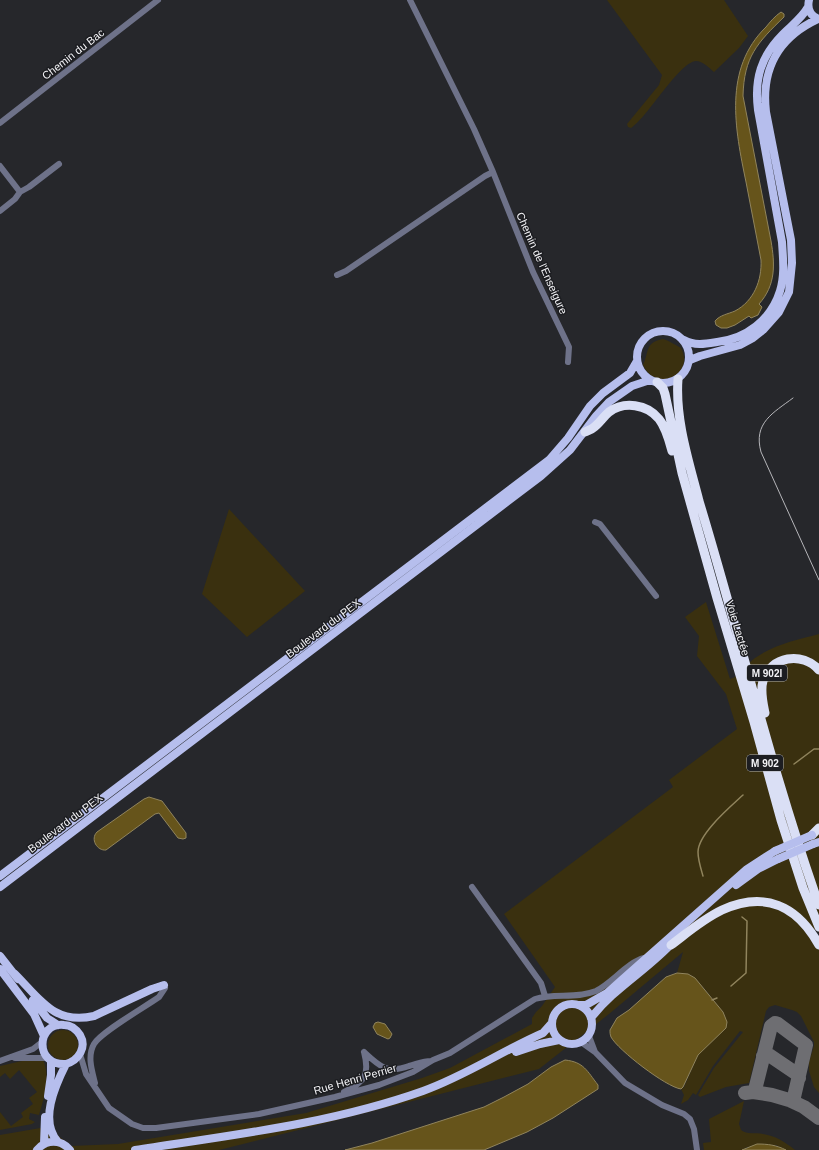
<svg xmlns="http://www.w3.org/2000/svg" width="819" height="1150" font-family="Arial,sans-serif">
  <rect width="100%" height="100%" fill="#26272b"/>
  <path fill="#3a300f" d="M 607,0 L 724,0 L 748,36 L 739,48 L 714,72 C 709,68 703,61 696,61 C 679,62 647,118 631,128 L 628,127 L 627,124 L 659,85 L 662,75 Z
    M 663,339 C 670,341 675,345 681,348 C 695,374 657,394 643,365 C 649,352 645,342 663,339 Z
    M 229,509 L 305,591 L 247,637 L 202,594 Z
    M 706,602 L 730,679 C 742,676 746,664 755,658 C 775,644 797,640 819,634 L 819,932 L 792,917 L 816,943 L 819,950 L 819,1093 L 814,1087 L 809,1071 L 809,1062 L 814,1046 L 814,1042 L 801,1016 L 797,1012 L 792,1010 L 775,1005 L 769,1007 L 766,1011 L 749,1083 L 726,1087 L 700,1097 L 698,1095 L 714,1068 L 743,1032 L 740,1031 L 713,1066 L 696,1095 L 693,1093 L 688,1100 L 681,1104 L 684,1095 L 681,1089 L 684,1087 L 698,1055 L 726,1028 L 727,1022 L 723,1012 L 704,988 L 691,975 L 677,973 L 683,952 L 609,1014 L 539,1069 L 219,1150 L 0,1150 L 0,1135 L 52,1126 L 56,1134 L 71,1146 L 118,1144 L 306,1113 L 422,1078 L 450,1068 L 532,1024 L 532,1018 L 536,1012 L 542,1006 L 555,987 L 504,914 L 673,787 L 669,780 L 737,729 L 726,694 L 697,656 L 699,636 L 685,617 Z
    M48 1045a15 15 0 1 1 30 0a15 15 0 1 1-30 0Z
    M 42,1060 L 44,1062 C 50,1080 44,1098 39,1115 L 30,1113 L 29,1119 L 35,1122 L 32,1124 L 0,1130 L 0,1112 L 11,1126 L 23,1117 L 21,1113 L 33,1104 L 29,1098 L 37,1092 L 19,1070 L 10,1079 L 5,1073 L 0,1077 L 0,1066 L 22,1061 Z
    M 744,1101 L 739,1124 L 741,1130 C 747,1135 756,1132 763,1134 C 776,1136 785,1142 795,1150 L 786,1150 L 776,1145 L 747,1147 L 742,1150 L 704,1150 L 703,1143 L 711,1142 L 709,1119 Z"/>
  <path fill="#66541b" stroke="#90845d" d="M 781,12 L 784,14 L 784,17 C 757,43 744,57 743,96 L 771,241 C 775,264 776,285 759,304 L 762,307 L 758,315 L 751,318 L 749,316 L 735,325 L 727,328 L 721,328 L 716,325 L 715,321 C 720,315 728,314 735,311 C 754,301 762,280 761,260 C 756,234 751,208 746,182 C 735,129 723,69 766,27 C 770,22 775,16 781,12 Z
    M 149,797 L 162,801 L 186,833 L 186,838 L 183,839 L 178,838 L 159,813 L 155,814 L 106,850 C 97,851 90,839 97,832 L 144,799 Z
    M 677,973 L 688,974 L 695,978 L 723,1012 L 727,1022 L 726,1028 L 698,1055 L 683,1087 L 681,1089 C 666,1087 618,1050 611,1037 C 610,1034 610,1033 610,1030 L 617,1018 L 629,1010 L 666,977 Z
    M 378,1022 L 385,1024 L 392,1034 L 390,1038 L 388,1039 L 377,1034 L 373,1027 L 375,1023 Z
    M 565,1060 C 584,1062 587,1071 598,1085 L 598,1089 L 553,1118 L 527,1132 L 484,1150 L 345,1150 L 372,1143 L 484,1107 L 504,1097 L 528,1084 L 551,1067 Z
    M 757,1144 C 768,1144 776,1145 786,1150 L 742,1150 Z"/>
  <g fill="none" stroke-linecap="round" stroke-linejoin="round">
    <path stroke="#90845d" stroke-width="1.5" d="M 794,764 L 814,749 L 819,749
      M 703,876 C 701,869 698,860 698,852 C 698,834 730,807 743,795
      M 731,986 L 746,973 L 747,921 L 742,917
      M 712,1000 L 717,998"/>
    <path stroke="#6e6e72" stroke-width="14" d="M 763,1056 L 765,1055 L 769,1055 L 797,1074 L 799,1078
      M 745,1093 L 753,1092 L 755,1090 L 771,1026 L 775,1023 L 778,1024 L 806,1045 L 794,1097 L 789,1100 L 772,1095 L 753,1092
      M 789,1100 L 804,1107 L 819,1118"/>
    <path stroke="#6e7289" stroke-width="6" d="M 410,0 L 474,129 L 493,172 L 533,272 L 569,347 L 568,362
      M 0,123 L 158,0
      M 0,166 L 20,192
      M 0,211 L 15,199 L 20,192 L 29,187 L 59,164
      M 337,275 L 346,271 L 485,176 L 493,172
      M 595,522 L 600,524 L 656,596
      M 472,887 L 541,983 L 545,996
      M 589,1036 L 595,1052
      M 581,1042 L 595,1052 L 625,1083 L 662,1105 L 684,1114 L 690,1119 L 694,1129 L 697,1150
      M 364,1052 C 380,1067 387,1074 409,1066 C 417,1064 423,1061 431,1061
      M 80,1054 L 86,1074 L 109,1108 L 132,1124 L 143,1128 L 156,1128 L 259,1114 L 335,1097 L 379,1085 L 413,1072 L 433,1060 L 450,1053 L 535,999 C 555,993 576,999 596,991 C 612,983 628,962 644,958
      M 15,1058 L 47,1058
      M 0,1061 L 33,1049 L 42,1042
      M 95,1083 C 92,1071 87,1056 94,1044 C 101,1032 145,1007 159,997 L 165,988
      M 344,1092 C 365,1082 370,1075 364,1052"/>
    <path stroke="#b6beed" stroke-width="8" d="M 809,0 C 807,9 810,16 819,19
      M637 357a26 26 0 1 1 52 0a26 26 0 1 1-52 0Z
      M 684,340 C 695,346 705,344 717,342 C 746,339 771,320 780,291 C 785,275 783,258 782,242 L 758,110 C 754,79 761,56 783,34 C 792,25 802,18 808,7
      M 690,360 L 700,356 L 740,345 L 753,338 L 763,330 L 779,312 L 789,292 L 792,263 L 791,240 L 766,112 C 761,69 779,37 818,19
      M 813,844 L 819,842
      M 0,876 L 549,460 L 568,438 L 590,406 L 603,393 L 630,373 L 637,361
      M 736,885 L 758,869 L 778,859
      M 0,887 L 541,476 L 570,450 L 596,416 L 609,402 L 632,386 L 650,380
      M 0,956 L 18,979
      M 0,969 L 34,1014 L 44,1036
      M 15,974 C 40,999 54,1025 94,1016 L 152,989 L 164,985
      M 33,1000 L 47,1018 L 58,1025
      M552 1024a20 20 0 1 1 40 0a20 20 0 1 1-40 0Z
      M 579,1005 L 586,1005 L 607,993 L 747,869 L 775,851
      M 591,1018 C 614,988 649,969 674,941
      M 516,1052 L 540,1044 L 559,1040
      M 48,1096 L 51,1075 L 51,1061
      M 58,1142 C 39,1121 55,1086 66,1064 C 79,1060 87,1047 80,1035 C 76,1029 71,1025 64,1025 C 36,1022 34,1066 66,1064
      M 44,1144 L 45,1117
      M 37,1150 C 46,1139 61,1139 70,1150
      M 135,1150 C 232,1135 330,1124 423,1091 C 465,1076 502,1051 543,1033 L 551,1024"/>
    <path stroke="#dadff5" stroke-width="9" d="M 678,379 C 675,420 689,462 699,501 C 740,636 772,773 819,905
      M 657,382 L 663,388 L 665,394 L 682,473 L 717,598 L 754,722 L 781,820 L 803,888 L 819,927
      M 585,432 C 587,431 591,430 593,428 C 599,424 603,417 609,412 C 624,401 647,404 659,419 C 666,428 669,440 672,451
      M 765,713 C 763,703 760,691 763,681 C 770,656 803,651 819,670
      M 812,835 L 819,828
      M 671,945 C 687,933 703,919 722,910 C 764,891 797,905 819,945"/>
    <path stroke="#b6b6ba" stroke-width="1" d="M 793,398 C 773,413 753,423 761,452 L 819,580"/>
    <path stroke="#b6beed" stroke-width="8" d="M 775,851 L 812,835
      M 778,859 L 813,844"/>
  </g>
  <g text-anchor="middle" stroke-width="3" stroke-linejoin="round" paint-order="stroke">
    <g fill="#1c1d21" stroke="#b2b3b6" stroke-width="1">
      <rect x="747" y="665" width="40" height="16" rx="3"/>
      <rect x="747" y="755" width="36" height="16" rx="3"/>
    </g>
    <g font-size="10" font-weight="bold" fill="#f3f3f6">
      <text x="767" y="677">M 902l</text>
      <text x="765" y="767">M 902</text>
    </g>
    <g font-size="11" fill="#f3f3f6" stroke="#1c1d21">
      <text transform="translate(73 54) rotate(-38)" y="4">Chemin du Bac</text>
      <text transform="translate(542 263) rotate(66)" y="4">Chemin de l'Enseigure</text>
      <text transform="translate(323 628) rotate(-37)" y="4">Boulevard du PEX</text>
      <text transform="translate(738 628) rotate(73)" y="4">Voie Lactée</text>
      <text transform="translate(65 823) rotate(-37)" y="4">Boulevard du PEX</text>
      <text transform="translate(355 1079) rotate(-16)" y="4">Rue Henri Perrier</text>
    </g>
  </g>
</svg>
